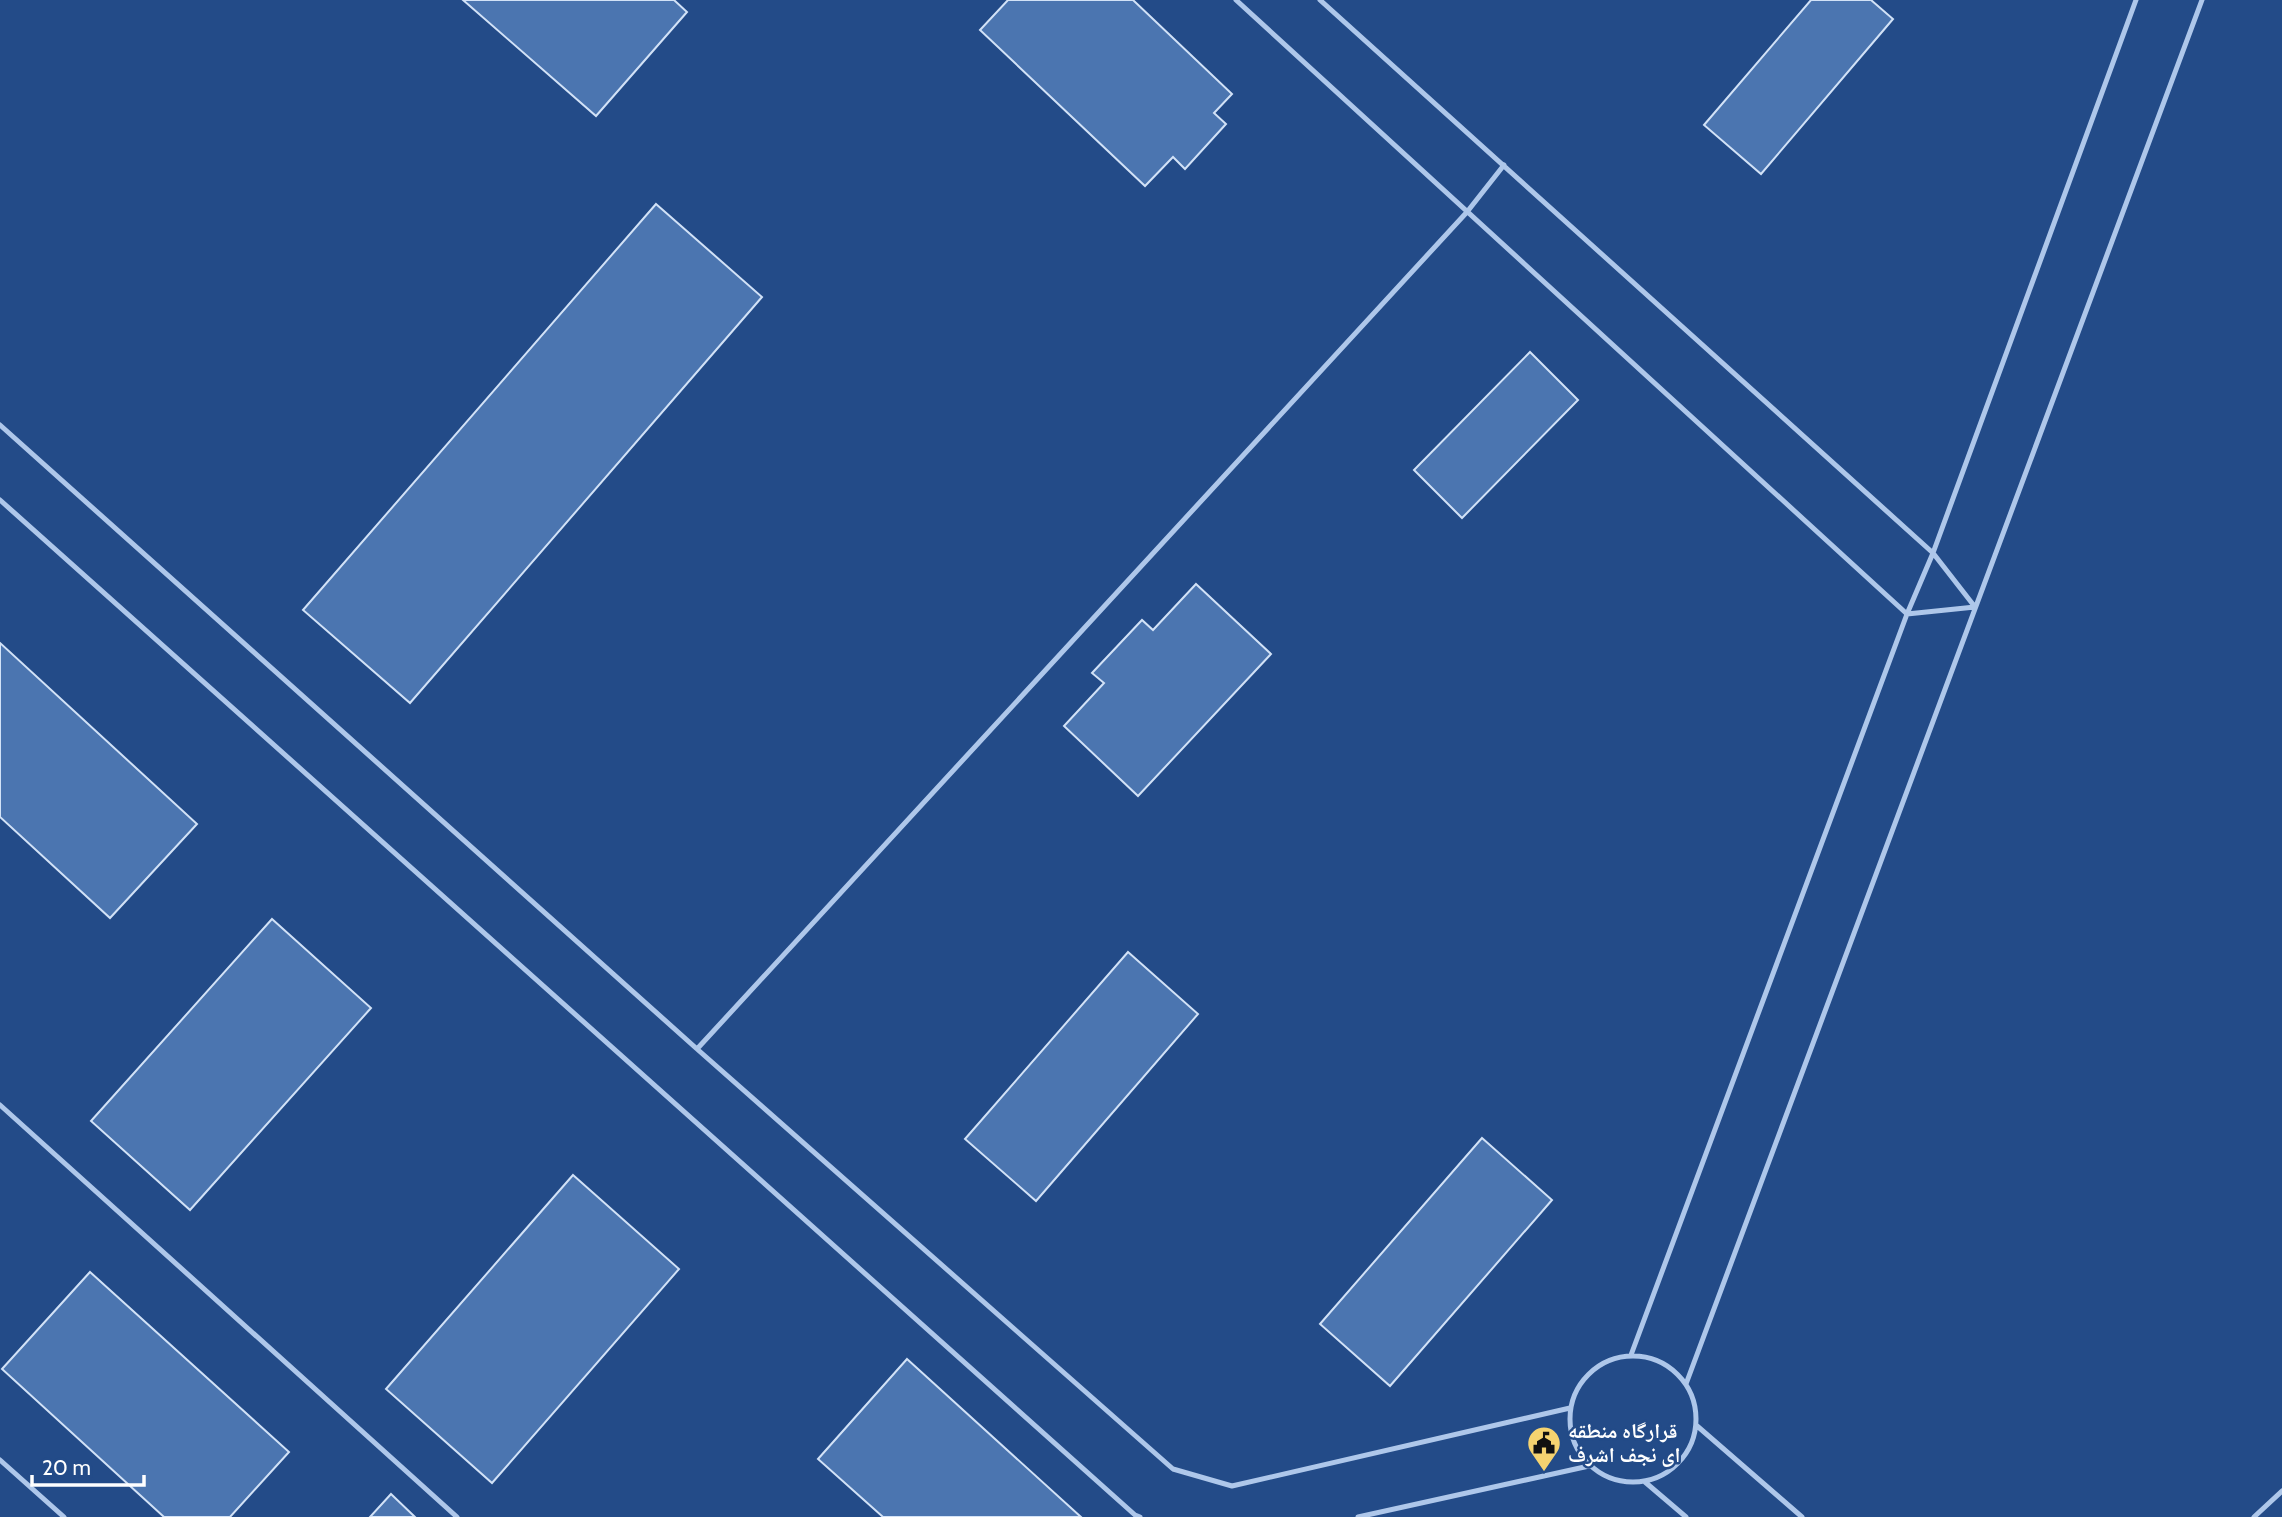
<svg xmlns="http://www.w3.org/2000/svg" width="2282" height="1517" font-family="Cabin,'Noto Naskh Arabic',sans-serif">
  <rect width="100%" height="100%" fill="#234b88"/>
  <path fill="#4b75b0" stroke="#d2e2f7" stroke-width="2" d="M 463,0 L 674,0 L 687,12 L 596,116 Z
    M 1008,0 L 1133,0 L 1232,94 L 1214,113 L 1226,124 L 1185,169 L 1173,157 L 1145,186 L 980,30 Z
    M 1811,0 L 1871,0 L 1893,19 L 1761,174 L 1704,125 Z
    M 656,204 L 762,297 L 410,703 L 303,610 Z
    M 1530,352 L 1578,400 L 1462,518 L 1414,470 Z
    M 1196,584 L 1271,654 L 1138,796 L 1064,726 L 1104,683 L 1092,673 L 1142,620 L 1153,630 Z
    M 0,643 L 197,824 L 110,918 L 0,817 Z
    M 272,919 L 371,1008 L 190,1210 L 91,1121 Z
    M 1128,952 L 1198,1014 L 1036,1201 L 965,1139 Z
    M 1482,1138 L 1552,1200 L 1390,1386 L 1320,1324 Z
    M 573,1175 L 679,1269 L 492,1483 L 386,1389 Z
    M 90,1272 L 289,1452 L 230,1517 L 164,1517 L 2,1369 Z
    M 907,1359 L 1081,1517 L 883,1517 L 818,1459 Z
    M 391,1494 L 415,1517 L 370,1517 Z"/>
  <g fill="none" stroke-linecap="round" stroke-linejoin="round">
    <path stroke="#aec7ea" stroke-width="5" d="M 1236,0 L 1907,614 L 1631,1355
      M 1320,0 L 1933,553 L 2136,0
      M 0,425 L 697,1049 L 1173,1469 L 1232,1486 L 1570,1408
      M 0,500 L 1135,1515 L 1140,1517
      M 1933,553 L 1975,607 L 1907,614 Z
      M 697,1049 L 1467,212 L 1504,165
      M 0,1105 L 457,1517
      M1570 1419a63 63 0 1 1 126 0a63 63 0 1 1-126 0Z
      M 1686,1384 L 2202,0
      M 1696,1425 L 1802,1517
      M 0,1460 L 64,1517
      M 1645,1482 L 1686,1517
      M 1358,1517 L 1589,1466
      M 2254,1517 L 2282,1491"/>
  </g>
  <defs>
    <g id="civic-pin" transform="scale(1.75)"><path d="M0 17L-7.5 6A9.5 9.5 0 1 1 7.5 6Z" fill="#f5d370" stroke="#234b88"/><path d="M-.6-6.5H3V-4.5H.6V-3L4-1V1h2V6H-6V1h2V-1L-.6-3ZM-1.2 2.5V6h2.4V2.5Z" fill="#111"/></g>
  </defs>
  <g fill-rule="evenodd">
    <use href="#civic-pin" x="1544" y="1443"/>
  </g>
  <g text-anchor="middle" stroke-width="5" stroke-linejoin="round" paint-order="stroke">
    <g font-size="21" font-weight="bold" fill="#fff" stroke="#234b88" text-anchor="start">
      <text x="1568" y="1438">قرارگاه منطقه<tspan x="1568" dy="24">ای نجف اشرف</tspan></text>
    </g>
  </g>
  <path d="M32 1475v10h112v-10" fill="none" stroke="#ffffff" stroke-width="3.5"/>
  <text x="42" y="1475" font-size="21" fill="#ffffff" stroke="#234b88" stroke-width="5" paint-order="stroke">20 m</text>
</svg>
